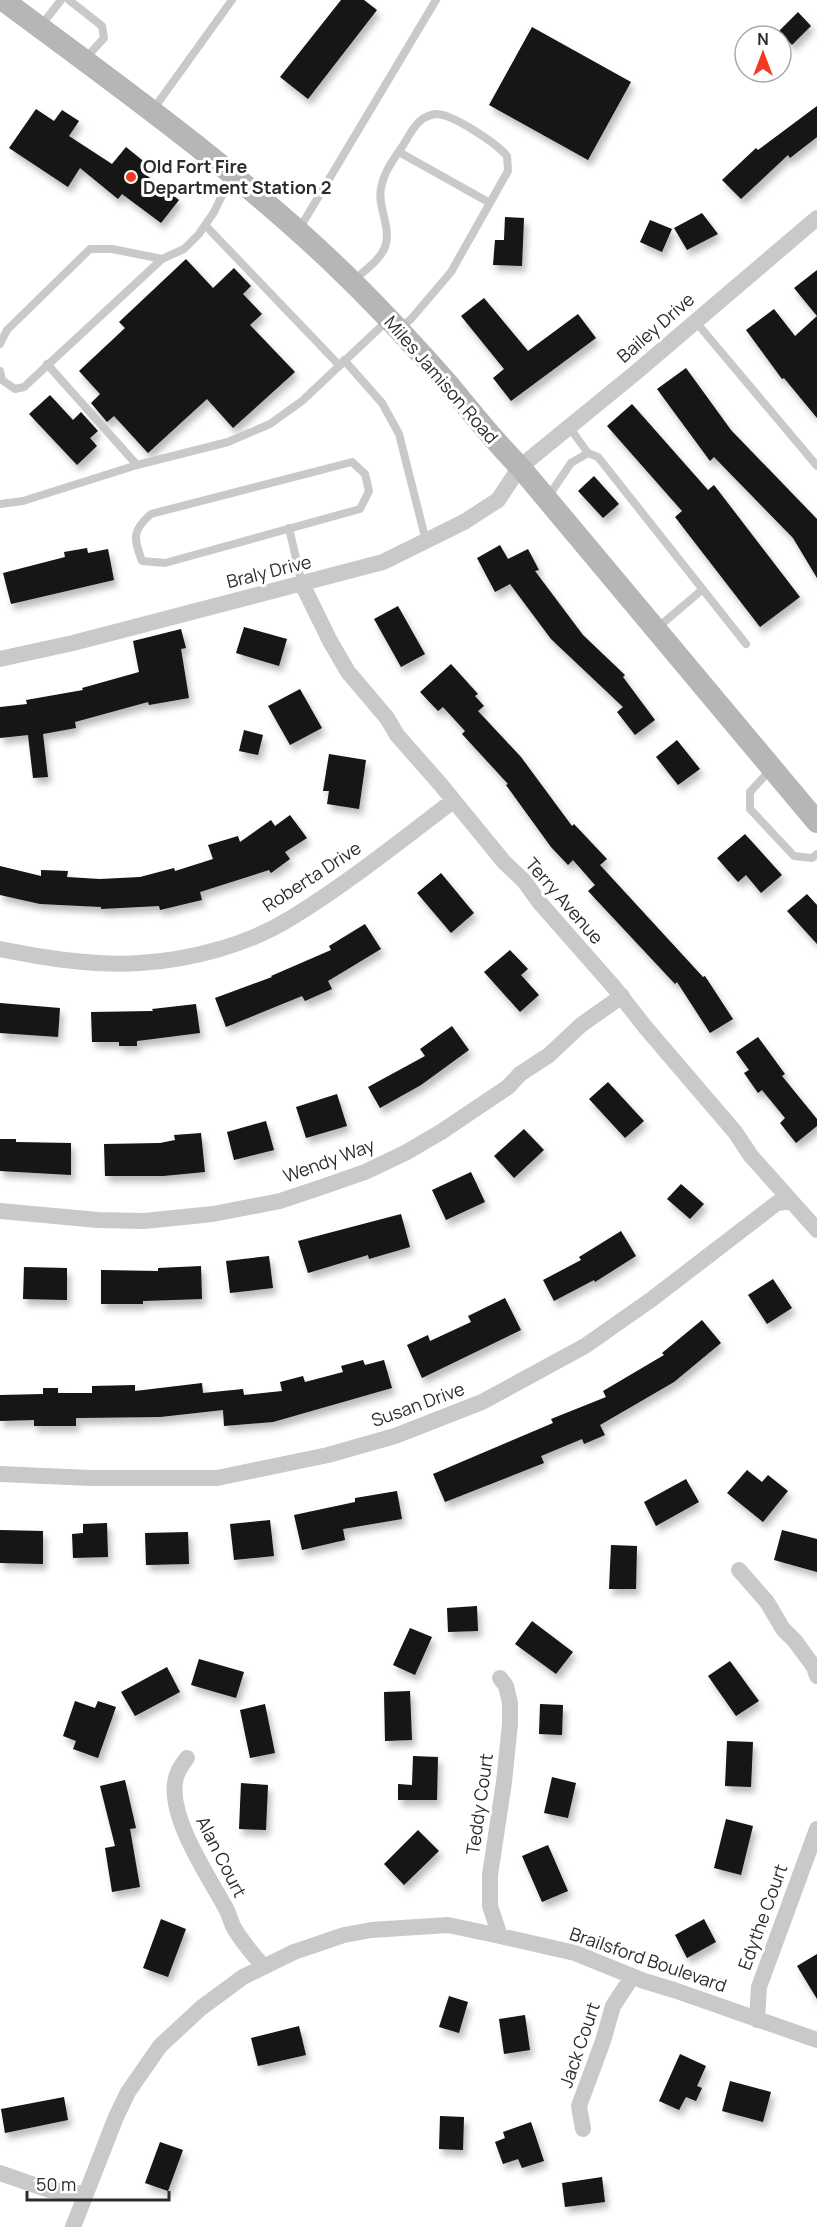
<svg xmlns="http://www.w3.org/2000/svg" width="817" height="2227" font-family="Manrope,sans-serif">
  <defs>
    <filter id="shadow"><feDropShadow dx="3.5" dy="6" stdDeviation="3" flood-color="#0004"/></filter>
  </defs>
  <rect width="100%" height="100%" fill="#fff"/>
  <path fill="#131313" filter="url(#shadow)" d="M 341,0 L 364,0 L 377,10 L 308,99 L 280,77 Z
    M 798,12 L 811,26 L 792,45 L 779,31 Z
    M 532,27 L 631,82 L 588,160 L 489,105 Z
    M 817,106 L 817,137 L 790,158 L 788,155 L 741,199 L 722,180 L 756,148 L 758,150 Z
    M 36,109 L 54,121 L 62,110 L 79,121 L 69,136 L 112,164 L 126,147 L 147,164 L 141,171 L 179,200 L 161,223 L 122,194 L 118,199 L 80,168 L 68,187 L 9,148 Z
    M 702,213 L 718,234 L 687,250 L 674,228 Z
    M 505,217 L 524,218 L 522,266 L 493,265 L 495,240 L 504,240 Z
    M 650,220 L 672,229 L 662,252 L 640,242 Z
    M 186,259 L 213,288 L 234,268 L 251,286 L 243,294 L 262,314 L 250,325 L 295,372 L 233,428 L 207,399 L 148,453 L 114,416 L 107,422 L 91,403 L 100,394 L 79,371 L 125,328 L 119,322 Z
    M 817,270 L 817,418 L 784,378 L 782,379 L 746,330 L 774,309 L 795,336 L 817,316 L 794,288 Z
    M 484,298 L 528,351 L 578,314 L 596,338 L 511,401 L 493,378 L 504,369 L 461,316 Z
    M 686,368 L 731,430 L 817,519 L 817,578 L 793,538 L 714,457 L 710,461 L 657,389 Z
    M 50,395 L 73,420 L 81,412 L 98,431 L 90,438 L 97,446 L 77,465 L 29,414 Z
    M 632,404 L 708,490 L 714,485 L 800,597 L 760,627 L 675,517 L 682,511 L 607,426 Z
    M 594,476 L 619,504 L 603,518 L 578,491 Z
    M 500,545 L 508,559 L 528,549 L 539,570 L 535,571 L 583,635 L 625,675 L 623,677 L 655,720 L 635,735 L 617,712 L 623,707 L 551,639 L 510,584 L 495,592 L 477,558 Z
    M 87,548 L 88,553 L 108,549 L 114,580 L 11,604 L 3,573 L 65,557 L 64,552 Z
    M 398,606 L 425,654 L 401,667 L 374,619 Z
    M 244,627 L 287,639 L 279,666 L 236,653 Z
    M 181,629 L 186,648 L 181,649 L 189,698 L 149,705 L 148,702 L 75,722 L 76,728 L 43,734 L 48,777 L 33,778 L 28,735 L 0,738 L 0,707 L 27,704 L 26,700 L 83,690 L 82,688 L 139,672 L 133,641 Z
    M 451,664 L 478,694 L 475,696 L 484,706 L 478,711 L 521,757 L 572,826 L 574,824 L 607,859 L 600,865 L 703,977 L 705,976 L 733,1019 L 710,1033 L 677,982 L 675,984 L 588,891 L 595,885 L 573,860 L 568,865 L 551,847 L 506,785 L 508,784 L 462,734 L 465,731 L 443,707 L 438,711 L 420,692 Z
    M 300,689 L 322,728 L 290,745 L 268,706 Z
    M 244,730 L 263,735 L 258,755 L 239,751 Z
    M 677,740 L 700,769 L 678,785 L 656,757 Z
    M 329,754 L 366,760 L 359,809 L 327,804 L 329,791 L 323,791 Z
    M 290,815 L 307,838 L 285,852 L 290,859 L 271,873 L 269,870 L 200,892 L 202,900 L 160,910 L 159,906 L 101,909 L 101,907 L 40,904 L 0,895 L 0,866 L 41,876 L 41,870 L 68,871 L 67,877 L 100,879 L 140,877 L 174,868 L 175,871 L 213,859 L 208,845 L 238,836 L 240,842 L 271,820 L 275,826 Z
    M 745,834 L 782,875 L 761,893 L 746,875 L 738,882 L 717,858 Z
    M 441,873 L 474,913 L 451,933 L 417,893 Z
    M 807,894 L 817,905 L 817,944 L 787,911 Z
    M 365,924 L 381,949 L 328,981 L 332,989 L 305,1001 L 302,996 L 226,1027 L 215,998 L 272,977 L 271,976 L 331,950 L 329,946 Z
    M 510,950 L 528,969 L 521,975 L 539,995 L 520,1012 L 484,972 Z
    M 0,1003 L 60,1008 L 58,1037 L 0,1033 Z
    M 196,1004 L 200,1033 L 137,1041 L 137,1046 L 119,1046 L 119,1042 L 92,1042 L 91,1012 L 153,1011 L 152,1009 Z
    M 452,1026 L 469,1050 L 421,1085 L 380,1108 L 368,1087 L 425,1056 L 420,1049 Z
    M 758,1037 L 785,1074 L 782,1076 L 817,1119 L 817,1126 L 796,1143 L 780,1123 L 785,1118 L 762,1090 L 758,1093 L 744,1073 L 749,1070 L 736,1052 Z
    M 608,1082 L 644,1121 L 625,1138 L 589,1099 Z
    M 337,1094 L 347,1126 L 306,1138 L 296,1107 Z
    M 266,1121 L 274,1150 L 234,1160 L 227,1132 Z
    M 524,1129 L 544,1150 L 514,1178 L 494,1156 Z
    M 201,1133 L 205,1172 L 163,1176 L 105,1176 L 104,1144 L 160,1143 L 175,1140 L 174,1135 Z
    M 0,1139 L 16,1139 L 16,1142 L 71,1143 L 71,1175 L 0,1171 Z
    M 471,1172 L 485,1202 L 446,1220 L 432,1190 Z
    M 681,1184 L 704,1204 L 690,1219 L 667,1199 Z
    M 401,1214 L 410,1247 L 369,1259 L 368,1255 L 308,1273 L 298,1241 Z
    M 621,1231 L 636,1256 L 595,1282 L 594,1280 L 554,1301 L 543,1280 L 581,1260 L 579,1257 Z
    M 269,1256 L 273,1288 L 230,1293 L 226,1261 Z
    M 201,1266 L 202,1299 L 143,1301 L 143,1304 L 101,1304 L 101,1270 L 158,1271 L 158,1268 Z
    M 24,1267 L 67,1268 L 67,1300 L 23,1299 Z
    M 773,1279 L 792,1308 L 767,1324 L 748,1295 Z
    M 505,1298 L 521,1330 L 422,1378 L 407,1345 L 428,1335 L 430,1341 L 471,1322 L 468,1316 Z
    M 702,1320 L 721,1343 L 674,1382 L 600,1425 L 605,1435 L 584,1444 L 582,1439 L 541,1456 L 544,1463 L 445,1502 L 433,1474 L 553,1423 L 551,1419 L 606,1397 L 603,1391 L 664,1355 L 662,1353 Z
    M 363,1360 L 365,1365 L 384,1360 L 392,1388 L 273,1422 L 224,1426 L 223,1410 L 160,1417 L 76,1418 L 76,1426 L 34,1426 L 34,1420 L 0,1421 L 0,1395 L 43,1394 L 43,1388 L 58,1388 L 58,1393 L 92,1393 L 92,1386 L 135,1385 L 135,1391 L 202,1383 L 203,1393 L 243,1389 L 244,1395 L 282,1391 L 280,1382 L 303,1376 L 305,1382 L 343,1372 L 341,1366 Z
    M 747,1470 L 762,1482 L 768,1475 L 788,1491 L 763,1522 L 727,1493 Z
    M 686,1479 L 699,1502 L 656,1526 L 644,1502 Z
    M 397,1491 L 402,1519 L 343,1529 L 345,1540 L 302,1550 L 294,1515 L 355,1502 L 355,1498 Z
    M 270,1520 L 274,1556 L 234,1560 L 230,1524 Z
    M 107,1523 L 108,1557 L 73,1558 L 72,1534 L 83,1533 L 83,1524 Z
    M 0,1530 L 43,1531 L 43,1564 L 0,1563 Z
    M 782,1530 L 817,1539 L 817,1572 L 774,1560 Z
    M 188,1532 L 189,1564 L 146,1565 L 145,1533 Z
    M 611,1545 L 637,1546 L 636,1589 L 609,1589 Z
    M 477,1606 L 478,1631 L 448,1632 L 447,1608 Z
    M 532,1621 L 573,1652 L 556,1674 L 515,1644 Z
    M 410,1628 L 432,1637 L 415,1675 L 393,1665 Z
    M 199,1659 L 244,1672 L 236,1698 L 191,1685 Z
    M 730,1661 L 759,1701 L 736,1716 L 708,1676 Z
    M 167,1667 L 180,1692 L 135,1716 L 121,1692 Z
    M 410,1691 L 412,1740 L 385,1741 L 384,1692 Z
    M 75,1701 L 95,1708 L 98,1701 L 116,1707 L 98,1758 L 73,1749 L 76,1741 L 63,1736 Z
    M 265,1704 L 275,1753 L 250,1758 L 240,1710 Z
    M 540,1704 L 563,1705 L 562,1735 L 539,1734 Z
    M 727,1741 L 753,1742 L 751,1787 L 725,1786 Z
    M 413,1756 L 438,1757 L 437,1800 L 398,1800 L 398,1784 L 412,1785 Z
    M 552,1777 L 576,1783 L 568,1818 L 544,1813 Z
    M 125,1780 L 136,1828 L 130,1829 L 140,1887 L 112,1892 L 105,1848 L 115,1846 L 100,1786 Z
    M 241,1783 L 268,1785 L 266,1830 L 239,1829 Z
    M 726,1819 L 753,1826 L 741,1875 L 714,1868 Z
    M 418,1830 L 439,1851 L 404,1885 L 384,1864 Z
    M 548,1845 L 568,1891 L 542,1902 L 522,1856 Z
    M 161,1919 L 186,1929 L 168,1977 L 143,1968 Z
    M 704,1919 L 716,1942 L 687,1958 L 675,1935 Z
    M 817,1954 L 817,1999 L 797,1966 Z
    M 449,1996 L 468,2002 L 459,2033 L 439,2027 Z
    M 525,2015 L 530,2050 L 504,2054 L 499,2019 Z
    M 299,2026 L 306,2055 L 258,2066 L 251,2038 Z
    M 680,2054 L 706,2066 L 697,2086 L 702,2088 L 696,2101 L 686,2097 L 679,2110 L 659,2101 Z
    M 730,2081 L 771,2092 L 763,2122 L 722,2111 Z
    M 64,2097 L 68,2120 L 5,2133 L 1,2109 Z
    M 440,2116 L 464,2117 L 463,2150 L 439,2149 Z
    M 531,2122 L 544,2161 L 522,2168 L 518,2159 L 503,2164 L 495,2142 L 505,2138 L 503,2132 Z
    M 160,2142 L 183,2150 L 168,2191 L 145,2183 Z
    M 602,2177 L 605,2202 L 565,2207 L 562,2183 Z"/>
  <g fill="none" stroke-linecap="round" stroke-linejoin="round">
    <path stroke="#c9c9c9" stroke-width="8" d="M 69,0 L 102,26 L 104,38 L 84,60
      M 40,27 L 61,0
      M 152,111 L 232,0
      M 399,152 L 490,203
      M 205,225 L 339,365
      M 298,231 L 436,0
      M 354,280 C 364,271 380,260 385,247 C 392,227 377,207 381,188 C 384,172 393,160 402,147 C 407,139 413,127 420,121 C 424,117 432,114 437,114 C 454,115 496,143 507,156 L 508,171 L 451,272 L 411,319 L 399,329
      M 695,321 L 817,466
      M 0,344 L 7,330 L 90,249 L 112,249 L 162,259 L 184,249 L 199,234 L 214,212 L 231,177
      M 344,360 L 382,403 L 399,434 L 426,541
      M 47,364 L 137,465 L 228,442 L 270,424 L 302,401 L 388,320
      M 0,371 L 2,380 L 15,389 L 24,387 L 162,259
      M 569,427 L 588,453
      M 352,462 L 365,474 L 369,491 L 360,509 L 165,563 L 142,561 C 134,539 131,531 151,514 Z
      M 548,497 L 571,463 L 588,453 L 598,457 L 746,644
      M 0,504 L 23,501 L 137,465
      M 289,528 L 302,584
      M 656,629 L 703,589
      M 771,769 L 750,792 L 750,809 L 794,856 L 812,858 L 817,854"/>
    <path stroke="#c9c9c9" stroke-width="16" d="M 302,584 L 330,641 L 348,672 L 387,718 L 397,735 L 441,785 L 504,862 L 524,881 L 540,903 L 613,986 L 646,1028 L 735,1132 L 751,1156 L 817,1230
      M 0,659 L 73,643 L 383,562 L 464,522 L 498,500 L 520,467 L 634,374 L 817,218
      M 0,949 C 46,958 93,966 140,963 C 190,960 248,945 291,918 C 348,883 400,841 453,801
      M 0,1211 L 98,1220 L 144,1221 L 213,1214 L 280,1201 L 322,1187 L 365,1172 L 405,1153 L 441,1132 L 508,1087 L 520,1074 L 549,1055 L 581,1025 L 622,996
      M 0,1474 L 91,1478 L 217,1478 L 328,1455 L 395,1436 L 482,1402 L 585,1346 L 652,1299 L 777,1203 L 791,1201
      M 739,1570 L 767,1602 L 783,1629 L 795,1641 L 814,1667 L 817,1676
      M 187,1758 C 181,1766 176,1773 175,1783 C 170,1819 207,1874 224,1905 C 228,1911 230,1919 233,1926 C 241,1941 252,1953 263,1966
      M 500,1936 L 490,1906 L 490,1875 L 504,1782 L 510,1724 L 510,1703 L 506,1686 L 500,1678
      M 757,2020 L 759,1987 L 817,1829
      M 583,2129 L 579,2106 L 603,2041 L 613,2006 L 632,1977
      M 0,2173 L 49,2190 L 86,2194
      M 73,2227 L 116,2117 L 128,2092 L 160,2046 L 201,2008 L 243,1977 L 294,1952 L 344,1935 L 371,1930 L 448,1925 L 500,1936 L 575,1953 L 644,1981 L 674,1990 L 817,2040"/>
    <path stroke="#b6b6b6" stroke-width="22" d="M 3,0 C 116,84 231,166 333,263 C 374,302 412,343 449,385 C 472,413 494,441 520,467 L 817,822"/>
  </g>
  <circle fill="#f03b20" stroke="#fff" stroke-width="2" cx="131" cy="177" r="6"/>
  <g text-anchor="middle" stroke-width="6" stroke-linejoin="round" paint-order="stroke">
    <g font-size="18" font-weight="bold" fill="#2c2c2c" stroke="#fff" text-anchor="start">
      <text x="143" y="173">Old Fort Fire<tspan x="143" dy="21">Department Station 2</tspan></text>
    </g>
    <g font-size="18" fill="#2c2c2c" stroke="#fff">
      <text transform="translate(656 328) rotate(-41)" y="6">Bailey Drive</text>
      <text transform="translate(441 380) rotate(49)" y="6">Miles Jamison Road</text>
      <text transform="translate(269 572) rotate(-14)" y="6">Braly Drive</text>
      <text transform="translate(312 877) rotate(-33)" y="6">Roberta Drive</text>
      <text transform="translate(564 901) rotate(49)" y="6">Terry Avenue</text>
      <text transform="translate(329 1161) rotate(-20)" y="6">Wendy Way</text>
      <text transform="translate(418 1405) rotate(-20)" y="6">Susan Drive</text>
      <text transform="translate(480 1804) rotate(-82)" y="6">Teddy Court</text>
      <text transform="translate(221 1857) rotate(63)" y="6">Alan Court</text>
      <text transform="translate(763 1917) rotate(-70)" y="6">Edythe Court</text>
      <text transform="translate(648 1960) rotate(19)" y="6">Brailsford Boulevard</text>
      <text transform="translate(580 2045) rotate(-71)" y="6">Jack Court</text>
    </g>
  </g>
  <g transform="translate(763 54)"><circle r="28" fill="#ffffff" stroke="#ababab" stroke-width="1.5"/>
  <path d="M0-4.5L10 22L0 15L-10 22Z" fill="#f03b20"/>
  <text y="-9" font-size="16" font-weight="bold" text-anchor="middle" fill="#2c2c2c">N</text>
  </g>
  <path d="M27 2191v9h142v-9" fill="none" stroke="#2c2c2c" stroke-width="3"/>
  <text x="36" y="2191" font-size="18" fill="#2c2c2c" stroke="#ffffff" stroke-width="4.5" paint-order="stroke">50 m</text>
</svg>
